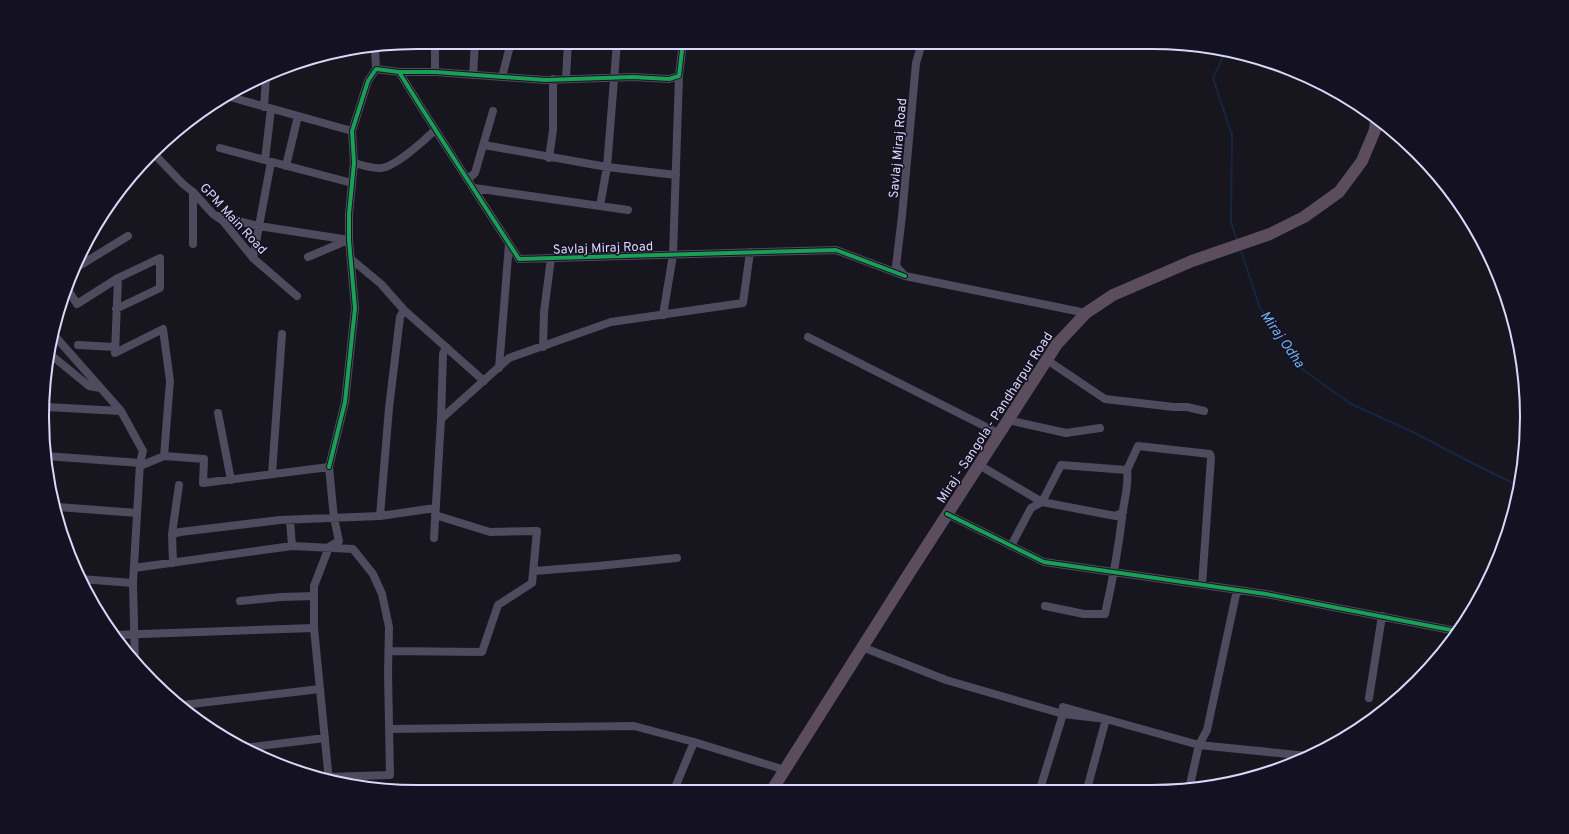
<svg xmlns="http://www.w3.org/2000/svg" width="1569" height="834" font-family="Overpass,sans-serif">
  <rect width="100%" height="100%" fill="#17151e"/>
  <g fill="none" stroke-linecap="round" stroke-linejoin="round">
    <path stroke="#162642" stroke-width="2" d="M 1226,51 L 1213,78 L 1232,135 L 1231,222 L 1237,241
      M 1240,248 L 1260,308 L 1302,369 L 1351,404 L 1413,432 L 1472,463 L 1519,486"/>
    <path stroke="#4d4b5d" stroke-width="8" d="M 435,42 L 435,72
      M 922,43 L 916,63 L 902,216 L 896,266 L 905,276 L 1086,313
      M 375,49 L 376,69
      M 399,72 C 438,135 479,197 519,259 L 836,250 L 905,276
      M 473,75 L 475,42
      M 502,77 L 511,42
      M 566,79 L 568,42
      M 230,97 L 352,131
      M 264,107 L 266,78
      M 484,145 L 607,167 L 676,175
      M 220,148 L 352,183
      M 155,155 L 183,184 L 193,192 L 213,214 L 223,221 L 253,258 L 297,296
      M 549,158 L 553,130 L 553,79
      M 265,160 L 271,109
      M 354,163 C 362,165 373,169 381,168 C 395,167 425,140 435,130
      M 286,166 L 298,116
      M 468,179 L 475,173 L 493,111
      M 474,188 L 628,210
      M 600,206 L 607,167 L 617,42
      M 218,216 L 259,226 L 349,240
      M 193,244 L 193,192
      M 308,257 L 348,240
      M 253,258 L 271,162
      M 351,259 L 381,284 L 404,310 L 484,381
      M 79,266 L 128,236
      M 68,290 L 77,304 L 118,278 L 115,353 L 163,329 L 170,381 L 164,456 L 140,466
      M 116,309 L 160,288 L 160,258 L 118,278
      M 663,315 L 673,255 L 679,76
      M 53,334 L 121,411
      M 808,337 L 1000,434
      M 78,345 L 115,347
      M 543,347 L 544,312 L 551,258
      M 51,355 L 89,386 L 100,388
      M 1047,360 L 1105,399 L 1174,407 L 1187,407 L 1204,411
      M 499,368 L 509,244
      M 218,413 L 231,480
      M 441,419 L 443,354 L 446,347
      M 1008,420 L 1066,433 L 1100,428
      M 46,456 L 140,463 L 143,451 L 121,411 L 46,407
      M 164,456 L 204,459 L 203,483 L 329,467 L 334,518 L 339,541 L 329,547 L 314,586 L 314,628
      M 979,465 L 1042,502 L 1061,465 L 1127,470 C 1129,484 1125,496 1123,510 C 1119,545 1113,579 1105,614 L 1084,614 L 1045,606
      M 329,467 L 345,402 L 355,308 L 349,240 L 349,214 L 354,163 L 352,131 L 368,81 L 376,69 L 399,72 L 435,72 L 545,80 L 633,77 L 669,79 L 679,76 L 683,42
      M 1127,470 L 1138,446 L 1210,454 L 1211,458 L 1202,585
      M 272,474 L 282,334
      M 58,507 L 137,513
      M 947,514 L 1044,562 L 1266,594 L 1456,631
      M 380,516 L 389,408 L 400,317 L 404,310
      M 172,534 L 179,485
      M 434,538 L 441,419 L 509,358 L 611,322 L 743,303 L 750,252
      M 292,546 L 353,549 L 373,574 L 382,594 L 389,627 L 388,673 L 390,775 L 328,777
      M 1011,546 L 1031,508 L 1042,502 L 1105,514 L 1116,516 L 1123,512
      M 173,563 L 172,534 L 180,532 L 280,520 L 380,516 L 435,508
      M 134,568 L 292,546 L 290,520
      M 534,571 L 598,566 L 677,558
      M 80,579 L 133,583
      M 1237,590 L 1207,730 L 1199,745 L 1308,756
      M 240,601 L 281,597 L 314,596
      M 113,635 L 314,628 L 329,781
      M 862,647 L 946,680 L 1063,714 L 1040,789
      M 389,651 L 482,652 L 498,605 L 532,583 L 537,531 L 490,532 L 435,515
      M 135,661 L 133,583 L 140,463
      M 1369,698 L 1382,616
      M 183,705 L 320,689
      M 1106,719 L 1063,714 L 1063,707 L 1199,745 L 1189,789
      M 389,729 L 634,726 L 694,742 L 785,770
      M 243,748 L 325,738
      M 1087,789 L 1106,719
      M 674,790 L 694,742"/>
    <path stroke="#5b4c5e" stroke-width="12" d="M 772,790 L 910,572 L 1057,344 L 1086,313 L 1113,295 L 1192,261 L 1270,234 L 1304,217 L 1339,192 L 1362,161 L 1375,130 L 1376,117"/>
    <g stroke="#141122" stroke-width="6">
      <path id="cycleway" d="M 399,72 C 438,135 479,197 519,259 L 836,250 L 905,276
        M 329,467 L 345,402 L 355,308 L 349,240 L 349,214 L 354,163 L 352,131 L 368,81 L 376,69 L 399,72 L 435,72 L 545,80 L 633,77 L 669,79 L 679,76 L 683,42
        M 947,514 L 1044,562 L 1266,594 L 1456,631"/>
    </g>
    <use href="#cycleway" stroke="#1a9f57" stroke-width="4"/>
  </g>
  <g text-anchor="middle" stroke-width="3" stroke-linejoin="round" paint-order="stroke">
    <g font-size="13" fill="#dbd7fa" stroke="#141122">
      <text transform="translate(897 148) rotate(-85)" y="5">Savlaj Miraj Road</text>
      <text transform="translate(234 218) rotate(47)" y="5">GPM Main Road</text>
      <text transform="translate(603 247) rotate(-2)" y="5">Savlaj Miraj Road</text>
      <text transform="translate(994 417) rotate(-57)" y="5">Miraj - Sangola - Pandharpur Road</text>
    </g>
    <g font-size="14" font-style="italic" fill="#72b1ed" stroke="#141122">
      <text transform="translate(1283 339) rotate(55)" y="5">Miraj Odha</text>
    </g>
  </g>
  <path d="M0 0H1569V834H0ZM417 49H1152A368 368 0 0 1 1520 417V417A368 368 0 0 1 1152 785H417A368 368 0 0 1 49 417V417A368 368 0 0 1 417 49Z" fill="#141122" fill-rule="evenodd"/>
  <path fill="none" stroke="#dbd7fa" stroke-width="2" d="M417 49H1152A368 368 0 0 1 1520 417V417A368 368 0 0 1 1152 785H417A368 368 0 0 1 49 417V417A368 368 0 0 1 417 49Z"/>
</svg>
